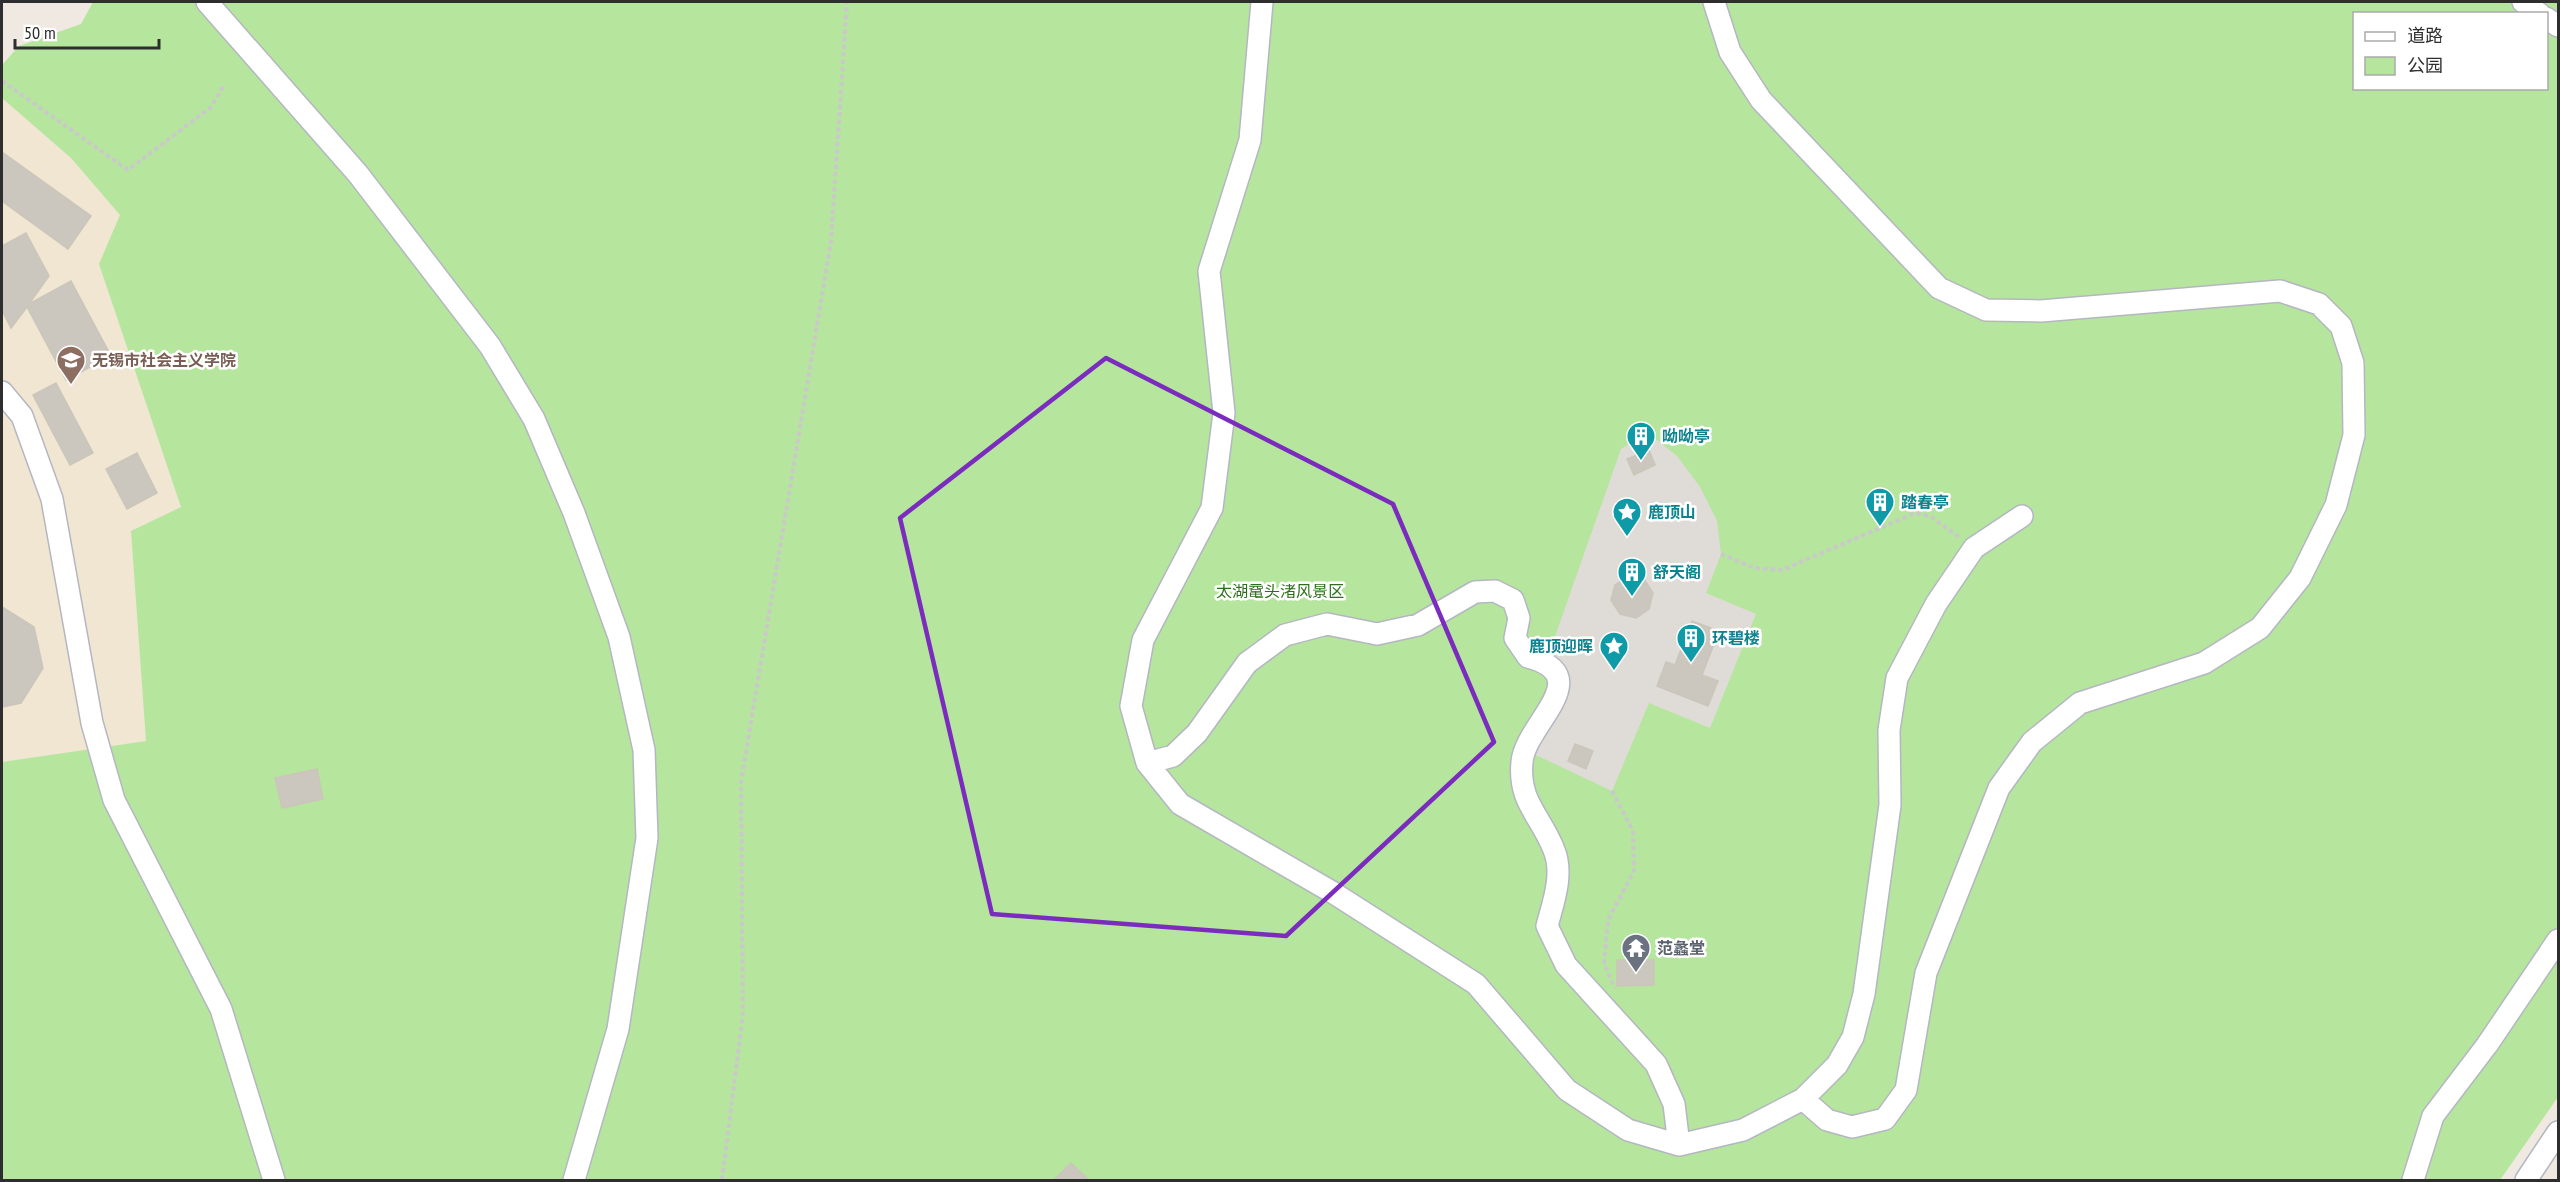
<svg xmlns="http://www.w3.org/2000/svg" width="2560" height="1182" font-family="'PT Sans Narrow','Noto Sans SC',sans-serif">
  <rect width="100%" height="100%" fill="#efe9e1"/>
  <path fill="#f0e6d1" d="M 2,98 L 71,158 L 120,216 L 99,264 L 181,507 L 131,531 L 146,741 L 2,762 Z"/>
  <path fill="#b6e59e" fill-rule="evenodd" d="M 93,2 L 2558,2 L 2558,1097 L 2500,1180 L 2,1180 L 2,762 L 146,741 L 131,531 L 181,507 L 99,264 L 120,215 L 71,158 L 2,98 L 2,65 L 19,46 L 81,24 ZM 2354,14 L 2546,14 L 2546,88 L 2354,88 Z"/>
  <path fill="#dfdcd8" d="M 1637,439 L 1657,440 L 1677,456 L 1700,487 L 1717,521 L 1721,554 L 1706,593 L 1756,614 L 1710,728 L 1649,703 L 1612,791 L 1523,749 L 1560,692 L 1546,662 L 1621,449 Z"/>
  <path fill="#cbc7bf" stroke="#cbc5ba" stroke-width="1.5" d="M 2,152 L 91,216 L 68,249 L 2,201 Z
    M 26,233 L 49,276 L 29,304 L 71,281 L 111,356 L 66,380 L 27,307 L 11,328 L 2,310 L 2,246 Z
    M 56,383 L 93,453 L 70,465 L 33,395 Z
    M 1649,450 L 1655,465 L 1634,475 L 1627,459 Z
    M 137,453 L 157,493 L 127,509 L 106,469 Z
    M 1638,570 L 1653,593 L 1649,609 L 1636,618 L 1620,614 L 1611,600 L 1615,585 Z
    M 2,607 L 34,627 L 43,668 L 21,703 L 2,707 Z
    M 1692,621 L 1719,631 L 1702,675 L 1718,681 L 1708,706 L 1657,686 L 1666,662 L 1675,665 Z
    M 1575,744 L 1593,751 L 1586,769 L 1568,761 Z
    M 317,769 L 323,799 L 282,808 L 275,778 Z
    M 1617,960 L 1654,960 L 1654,985 L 1617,986 Z
    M 1071,1163 L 1089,1180 L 1054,1180 Z"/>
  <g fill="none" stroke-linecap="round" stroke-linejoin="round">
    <g stroke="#b4b7c1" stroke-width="24">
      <path id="minor" d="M 207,2 L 358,174 L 490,346 L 534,419 L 574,513 L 619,637 L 644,750 L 647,838 L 618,1029 L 574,1180
        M 1262,2 L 1250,140 L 1209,271 L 1224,413 L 1212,508 L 1143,640 L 1131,706 L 1147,763 L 1180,804 L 1332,892 L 1476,984 L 1567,1090 L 1628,1130 L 1679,1145 L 1743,1130 L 1803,1099 L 1837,1065 L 1853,1037 L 1864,994 L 1890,805 L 1889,730 L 1897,678 L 1936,604 L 1974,548 L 2022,516
        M 1714,2 L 1730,52 L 1761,100 L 1939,288 L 1986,310 L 2041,311 L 2280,291 L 2319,304 L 2341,326 L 2353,363 L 2354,435 L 2336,505 L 2300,578 L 2260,628 L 2204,663 L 2080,703 L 2032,742 L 1999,788 L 1926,973 L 1906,1090 L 1885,1119 L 1852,1127 L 1827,1120 L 1803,1099
        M 2523,2 L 2540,14
        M 2546,18 L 2558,26
        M 2,392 L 22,416 L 52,499 L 92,723 L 114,800 L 221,1009 L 274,1180
        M 1147,763 L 1173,756 L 1197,733 L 1247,663 L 1285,635 L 1327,624 L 1377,634 L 1418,625 L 1475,592 L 1495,591 L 1513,600 L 1519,618 L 1515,638 L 1528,657 C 1599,676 1525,724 1522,762 C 1518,802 1541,816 1554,850 C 1564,874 1553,903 1547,926 L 1566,965 L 1656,1064 L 1674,1104 L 1679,1145
        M 2413,1180 L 2433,1116 L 2487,1045 L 2558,940
        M 2526,1180 L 2558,1132"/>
    </g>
    <path stroke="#c9c9c9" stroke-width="4" stroke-dasharray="4.5 3" stroke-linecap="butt" d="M 2,81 L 128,170 L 211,107 L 224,85
      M 1721,554 L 1754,568 L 1782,570 L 1915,513 L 1930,516 L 1959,537
      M 1612,791 L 1633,831 L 1634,871 L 1608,920 L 1604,964 L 1615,988
      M 722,1180 L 743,1014 L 741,782 L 831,241 L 847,2"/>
    <use href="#minor" stroke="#fff" stroke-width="21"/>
  </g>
  <path fill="none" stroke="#7b2cbf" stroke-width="4.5" stroke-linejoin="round" d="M 1106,358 L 1393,504 L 1494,742 L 1286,936 L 992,914 L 900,518 Z"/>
  <defs>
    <g id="university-pin" transform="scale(1.5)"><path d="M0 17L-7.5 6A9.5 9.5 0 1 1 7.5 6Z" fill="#8d6e63" stroke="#fff"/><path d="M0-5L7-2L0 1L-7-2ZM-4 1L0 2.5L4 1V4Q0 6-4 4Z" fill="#fff"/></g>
    <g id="building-pin" transform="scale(1.5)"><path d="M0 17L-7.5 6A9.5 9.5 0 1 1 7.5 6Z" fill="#0f9aa8" stroke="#fff"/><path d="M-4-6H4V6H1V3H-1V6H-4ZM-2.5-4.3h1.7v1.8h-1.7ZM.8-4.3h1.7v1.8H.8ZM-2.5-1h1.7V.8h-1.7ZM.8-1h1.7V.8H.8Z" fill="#fff"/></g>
    <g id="sight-pin" transform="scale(1.5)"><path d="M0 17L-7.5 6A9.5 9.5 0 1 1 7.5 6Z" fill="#0f9aa8" stroke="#fff"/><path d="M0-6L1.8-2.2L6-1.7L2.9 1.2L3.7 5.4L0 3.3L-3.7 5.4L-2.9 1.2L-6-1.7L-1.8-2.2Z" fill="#fff"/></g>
    <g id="temple-pin" transform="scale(1.5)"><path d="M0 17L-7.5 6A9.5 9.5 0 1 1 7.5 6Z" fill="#6b7280" stroke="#fff"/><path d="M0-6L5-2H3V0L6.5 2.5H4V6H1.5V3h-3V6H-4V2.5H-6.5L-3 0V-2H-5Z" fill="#fff"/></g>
  </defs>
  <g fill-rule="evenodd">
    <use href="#university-pin" x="71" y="360"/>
    <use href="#building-pin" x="1641" y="436"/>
    <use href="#building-pin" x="1880" y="502"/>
    <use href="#sight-pin" x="1627" y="512"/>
    <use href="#building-pin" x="1632" y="572"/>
    <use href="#building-pin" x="1691" y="638"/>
    <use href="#sight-pin" x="1614" y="646"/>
    <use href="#temple-pin" x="1636" y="948"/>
  </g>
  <g text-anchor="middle" stroke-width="5" stroke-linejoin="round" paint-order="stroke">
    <g font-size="16" font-weight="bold" fill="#785e54" stroke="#fff" text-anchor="start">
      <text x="92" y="366">无锡市社会主义学院</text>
    </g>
    <g font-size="16" font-weight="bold" fill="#0d838f" stroke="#fff" text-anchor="start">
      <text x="1662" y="442">呦呦亭</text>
      <text x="1901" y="508">踏春亭</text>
      <text x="1648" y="518">鹿顶山</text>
      <text x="1653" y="578">舒天阁</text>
      <text x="1712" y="644">环碧楼</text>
      <text x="1593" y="652" text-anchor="end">鹿顶迎晖</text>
    </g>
    <g font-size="16" fill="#2c6e1b" stroke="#fff">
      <text x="1280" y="597">太湖鼋头渚风景区</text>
    </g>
    <g font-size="16" font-weight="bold" fill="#5b616d" stroke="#fff" text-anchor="start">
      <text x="1657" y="954">范蠡堂</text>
    </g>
  </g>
  <rect width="2560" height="1182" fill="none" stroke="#2e2e2e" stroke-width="6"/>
  <rect x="2353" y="12" width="195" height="78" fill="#ffffff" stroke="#ababab" stroke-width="1.5"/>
  <rect x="2365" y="32" width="30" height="9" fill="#ffffff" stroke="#ababab" stroke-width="1.5"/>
  <text x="2407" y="42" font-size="18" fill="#2e2e2e">道路</text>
  <rect x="2365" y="57" width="30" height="18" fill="#b6e59e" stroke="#ababab" stroke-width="1.5"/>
  <text x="2407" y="72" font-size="18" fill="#2e2e2e">公园</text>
  <path d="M15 39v9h144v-9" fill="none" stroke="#2e2e2e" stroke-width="3"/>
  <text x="24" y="39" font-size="18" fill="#2e2e2e" stroke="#ffffff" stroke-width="4.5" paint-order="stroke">50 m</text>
</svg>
